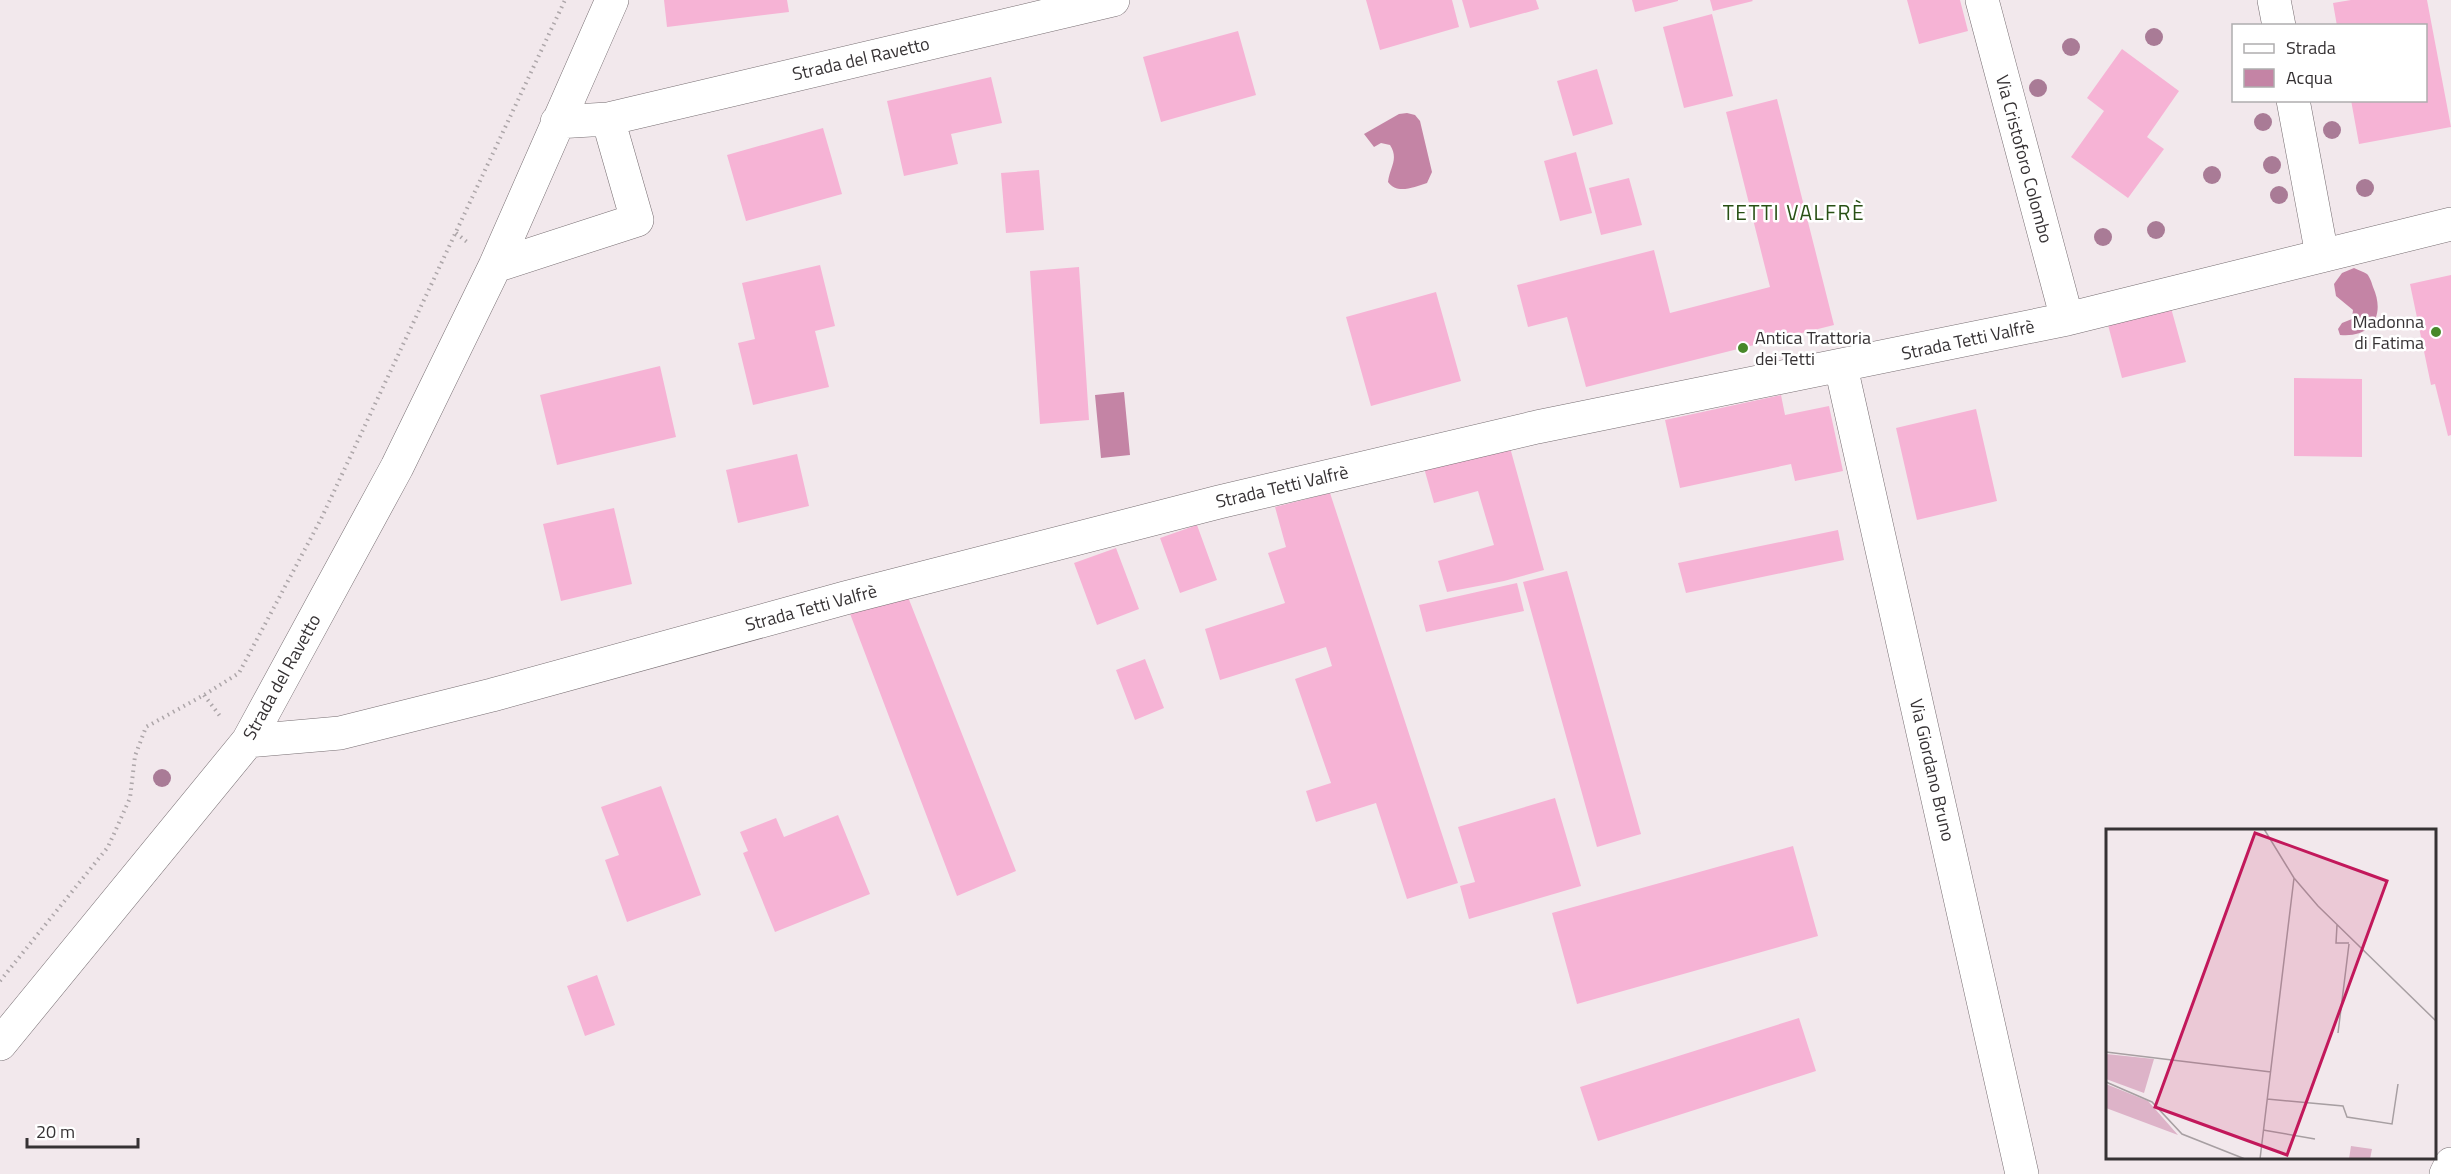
<svg xmlns="http://www.w3.org/2000/svg" width="2451" height="1174" font-family="'Titillium Web',sans-serif">
  <rect width="100%" height="100%" fill="#f2e8ec"/>
  <path fill="#c484a5" d="M 1407,113 L 1415,115 L 1420,121 L 1432,172 L 1427,183 C 1414,187 1397,195 1388,182 C 1390,167 1399,159 1390,145 L 1381,143 L 1374,147 L 1364,134 L 1399,114 Z
    M 2354,268 C 2358,270 2364,272 2367,274 C 2370,277 2372,284 2373,287 C 2386,316 2371,338 2340,335 L 2338,329 L 2342,323 L 2352,319 L 2353,310 L 2336,296 L 2334,284 L 2342,273 Z
    M 1124,392 L 1130,455 L 1101,458 L 1095,395 Z"/>
  <path fill="#f6b3d5" d="M 664,0 L 787,0 L 789,12 L 667,27 Z
    M 1366,0 L 1452,0 L 1459,27 L 1380,50 Z
    M 1462,0 L 1536,0 L 1539,9 L 1470,28 Z
    M 1632,0 L 1678,0 L 1678,1 L 1635,12 Z
    M 1710,0 L 1752,0 L 1753,1 L 1713,11 Z
    M 1907,0 L 1960,0 L 1968,31 L 1919,44 Z
    M 2351,0 L 2427,0 L 2451,127 L 2359,144 L 2351,100 L 2426,100 L 2426,26 L 2337,26 L 2333,3 Z
    M 1712,14 L 1733,96 L 1684,108 L 1663,27 Z
    M 1238,31 L 1256,95 L 1161,122 L 1143,57 Z
    M 2122,49 L 2179,91 L 2147,137 L 2164,149 L 2128,198 L 2071,157 L 2104,111 L 2087,98 Z
    M 1597,69 L 1613,124 L 1573,136 L 1557,81 Z
    M 991,77 L 1002,123 L 951,134 L 958,164 L 904,176 L 887,101 Z
    M 1777,99 L 1834,325 L 1586,387 L 1567,317 L 1528,327 L 1517,285 L 1654,250 L 1670,313 L 1770,287 L 1726,112 Z
    M 823,128 L 842,194 L 746,221 L 727,155 Z
    M 1576,152 L 1592,213 L 1560,221 L 1544,161 Z
    M 1039,170 L 1044,230 L 1006,233 L 1001,173 Z
    M 1629,178 L 1642,225 L 1601,235 L 1589,188 Z
    M 820,265 L 835,326 L 815,331 L 829,387 L 753,405 L 738,343 L 755,339 L 742,283 Z
    M 1079,267 L 1089,420 L 1040,424 L 1030,271 Z
    M 2451,275 L 2451,435 L 2448,436 L 2435,384 L 2431,385 L 2410,284 Z
    M 1436,292 L 1461,381 L 1371,406 L 1346,317 Z
    M 2171,308 L 2186,362 L 2122,378 L 2108,325 Z
    M 660,366 L 676,437 L 557,465 L 540,395 Z
    M 2294,378 L 2362,379 L 2362,457 L 2294,456 Z
    M 1781,395 L 1785,415 L 1829,406 L 1843,471 L 1795,481 L 1791,464 L 1680,488 L 1665,420 Z
    M 1976,409 L 1997,501 L 1917,520 L 1896,428 Z
    M 1509,444 L 1544,570 L 1504,581 L 1447,592 L 1438,561 L 1494,545 L 1478,491 L 1434,503 L 1424,468 Z
    M 797,454 L 809,506 L 738,523 L 726,470 Z
    M 1330,493 L 1458,883 L 1407,899 L 1376,803 L 1316,822 L 1306,791 L 1331,783 L 1295,679 L 1332,666 L 1326,647 L 1220,680 L 1205,629 L 1285,603 L 1268,553 L 1286,547 L 1275,507 Z
    M 614,508 L 632,584 L 561,601 L 543,524 Z
    M 1197,525 L 1217,580 L 1180,593 L 1160,538 Z
    M 1838,530 L 1844,560 L 1686,593 L 1678,563 Z
    M 1116,548 L 1139,609 L 1097,625 L 1074,563 Z
    M 1567,571 L 1641,834 L 1597,847 L 1523,582 Z
    M 1517,583 L 1524,611 L 1426,632 L 1419,605 Z
    M 908,597 L 1016,871 L 957,896 L 849,611 Z
    M 1145,659 L 1164,708 L 1135,720 L 1116,670 Z
    M 661,786 L 701,895 L 627,922 L 605,860 L 619,855 L 601,807 Z
    M 1555,798 L 1581,886 L 1469,919 L 1460,886 L 1475,882 L 1458,827 Z
    M 838,815 L 870,894 L 775,932 L 743,853 L 748,851 L 740,832 L 776,818 L 784,837 Z
    M 1793,846 L 1818,936 L 1577,1004 L 1552,913 Z
    M 597,975 L 615,1025 L 585,1036 L 567,986 Z
    M 1799,1018 L 1816,1071 L 1598,1141 L 1580,1087 Z"/>
  <g fill="none" stroke-linecap="round" stroke-linejoin="round">
    <g stroke="#776e72" stroke-width="34">
      <path id="street" d="M 1982,0 L 2067,319
        M 2274,0 L 2279,26
        M 2293,100 L 2322,255
        M 608,119 L 1113,0
        M 495,266 L 637,220 L 608,119 L 557,122
        M 1841,367 L 2022,1174
        M 248,741 L 340,733 L 492,695 L 845,598 L 1219,502 L 1537,427 L 2067,319 L 2451,224
        M 0,1044 L 248,741 L 397,467 L 495,266 L 612,0
        M 2446,1174 L 2451,1164"/>
    </g>
    <path stroke="#ada6a9" stroke-width="4" stroke-dasharray="1.5 4.5" stroke-linecap="butt" d="M 456,233 L 467,242
      M 204,695 L 220,716
      M 0,981 L 108,847 L 130,798 L 135,756 L 146,727 L 204,695 L 239,673 L 321,519 L 565,0"/>
    <use href="#street" stroke="#fff" stroke-width="33"/>
  </g>
  <g fill="#a97b96">
    <circle cx="2154" cy="37" r="9"/>
    <circle cx="2071" cy="47" r="9"/>
    <circle cx="2038" cy="88" r="9"/>
    <circle cx="2263" cy="122" r="9"/>
    <circle cx="2332" cy="130" r="9"/>
    <circle cx="2272" cy="165" r="9"/>
    <circle cx="2212" cy="175" r="9"/>
    <circle cx="2365" cy="188" r="9"/>
    <circle cx="2279" cy="195" r="9"/>
    <circle cx="2156" cy="230" r="9"/>
    <circle cx="2103" cy="237" r="9"/>
    <circle cx="162" cy="778" r="9"/>
  </g>
  <g fill="#488829" stroke="#fff" stroke-width="2">
    <circle cx="2436" cy="332" r="6"/>
    <circle cx="1743" cy="348" r="6"/>
  </g>
  <g text-anchor="middle" stroke-width="5" stroke-linejoin="round" paint-order="stroke">
    <g font-size="18" fill="#363234" stroke="#fff">
      <text transform="translate(861 59) rotate(-13)" y="6">Strada del Ravetto</text>
      <text transform="translate(2024 159) rotate(75)" y="6">Via Cristoforo Colombo</text>
      <text transform="translate(1968 340) rotate(-12)" y="6">Strada Tetti Valfrè</text>
      <text transform="translate(1282 487) rotate(-13)" y="6">Strada Tetti Valfrè</text>
      <text transform="translate(811 608) rotate(-15)" y="6">Strada Tetti Valfrè</text>
      <text transform="translate(282 677) rotate(-61)" y="6">Strada del Ravetto</text>
      <text transform="translate(1932 770) rotate(77)" y="6">Via Giordano Bruno</text>
    </g>
    <g font-size="18" fill="#363234" stroke="#fff" text-anchor="end">
      <text x="2424" y="328">Madonna<tspan x="2424" dy="21">di Fatima</tspan></text>
      <text x="1755" y="344" text-anchor="start">Antica Trattoria<tspan x="1755" dy="21">dei Tetti</tspan></text>
    </g>
    <g font-size="21" letter-spacing="1.5" fill="#285014" stroke="#fff">
      <text x="1794" y="220">TETTI VALFRÈ</text>
    </g>
  </g>
  <g transform="translate(2106 829)">
    <rect width="330" height="330" fill="#f2e8ec"/>
    <path d="M 0,225 L 48,230 L 38,264 L 0,250 ZM 0,255 L 42,272 L 72,306 L 0,279 ZM 245,317 L 266,320 L 264,330 L 243,330 Z" fill="#ddb3c8"/>
    <path fill="none" stroke="#a79fa2" stroke-width="1.5" d="M 158,0 L 188,49 L 212,77 L 330,192M 231,96 L 230,114 L 243,114M 232,204 L 243,115M 0,223 L 165,243M 0,253 L 46,273 L 76,305 L 139,330M 161,270 L 237,277 L 241,288 L 286,295 L 292,255M 157,301 L 209,310M 154,330 L 188,49"/>
    <path fill="#c2185b" fill-opacity="0.15" stroke="#c2185b" stroke-width="3" d="M 149,4 L 281,52 L 181,326 L 49,278 Z"/>
    <rect width="330" height="330" fill="none" stroke="#363234" stroke-width="3"/>
  </g>
  <rect x="2232" y="24" width="195" height="78" fill="#ffffff" stroke="#afadae" stroke-width="1.5"/>
  <rect x="2244" y="44" width="30" height="9" fill="#ffffff" stroke="#afadae" stroke-width="1.5"/>
  <text x="2286" y="54" font-size="18" fill="#363234">Strada</text>
  <rect x="2244" y="69" width="30" height="18" fill="#c484a5" stroke="#afadae" stroke-width="1.5"/>
  <text x="2286" y="84" font-size="18" fill="#363234">Acqua</text>
  <path d="M27 1138v9h111v-9" fill="none" stroke="#363234" stroke-width="3"/>
  <text x="36" y="1138" font-size="18" fill="#363234" stroke="#ffffff" stroke-width="4.5" paint-order="stroke">20 m</text>
</svg>
